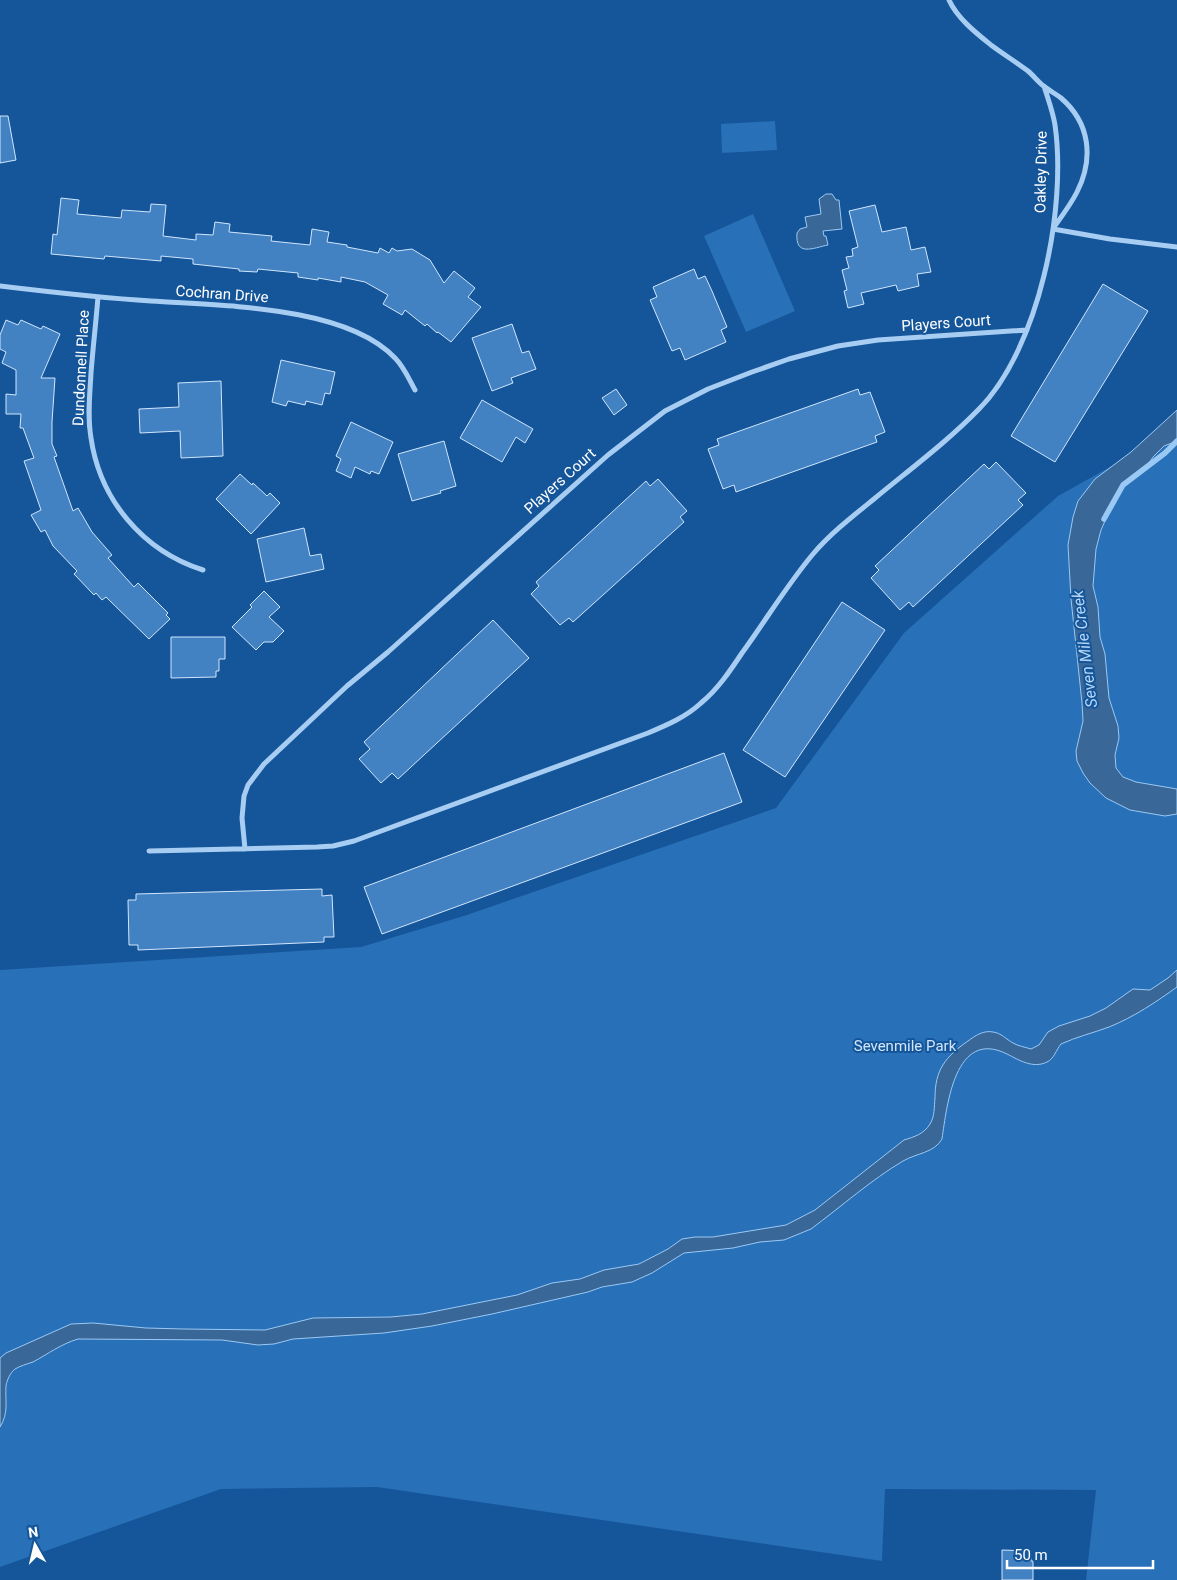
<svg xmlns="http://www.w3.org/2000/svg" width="1177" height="1580" font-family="Roboto,sans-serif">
  <rect width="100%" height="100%" fill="#155599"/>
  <path fill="#2870b7" d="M 775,121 L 777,150 L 722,153 L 721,124 Z
    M 753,214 L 795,311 L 746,332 L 704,236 Z
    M 1177,421 L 1177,1580 L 1086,1580 L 1096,1490 L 885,1489 L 882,1561 L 377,1487 L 221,1489 L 0,1567 L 0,970 L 361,947 L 467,915 L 776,808 L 904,633 L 1058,496 L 1160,439 Z"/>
  <path fill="#396798" stroke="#9bc9f5" d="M 826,194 L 832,194 L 836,200 L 839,200 L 842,229 L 823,231 L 824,236 L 826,236 L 828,245 C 813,248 795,257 797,233 L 800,229 L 807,227 L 805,217 L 821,214 L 819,199 Z
    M 1177,410 L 1177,441 L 1164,446 L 1153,457 L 1144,470 L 1131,478 L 1119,489 L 1101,530 L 1096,549 L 1093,586 L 1098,607 L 1100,637 L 1105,654 L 1109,698 L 1118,726 L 1119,738 L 1115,755 L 1116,768 L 1123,777 L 1136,782 L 1177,789 L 1177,814 L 1165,816 L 1130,810 L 1106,798 L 1090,783 L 1083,773 L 1077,761 L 1076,751 L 1083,721 L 1082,703 L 1071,599 L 1068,545 L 1073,517 L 1078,501 L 1095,479 L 1131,452 Z
    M 1177,970 L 1177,987 C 1156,1002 1134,1017 1109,1027 C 1093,1033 1076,1037 1061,1044 C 1056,1050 1054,1059 1047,1062 C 1033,1069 1019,1060 1007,1054 C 955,1028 947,1105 942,1139 C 934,1153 917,1153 903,1161 C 871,1180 842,1206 811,1229 L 784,1240 L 760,1242 L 733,1248 L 684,1253 L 652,1273 L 632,1282 L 602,1287 L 588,1292 L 492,1314 L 432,1326 L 384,1333 L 293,1339 L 274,1344 L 258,1345 L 222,1340 L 78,1339 C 61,1344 48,1354 33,1362 C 27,1364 20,1366 15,1369 C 10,1373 7,1380 6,1386 C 5,1401 9,1413 0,1427 L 0,1358 L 6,1353 L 71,1324 L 93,1323 L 146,1328 L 184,1329 L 265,1330 L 313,1318 L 391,1317 L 422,1314 L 517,1295 L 552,1283 L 580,1279 L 604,1270 L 639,1264 L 668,1249 L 682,1239 L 695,1237 L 713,1237 L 786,1225 L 815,1210 L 904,1140 C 914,1137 924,1134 930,1124 C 935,1116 934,1107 935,1098 C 935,1070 945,1057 968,1041 C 975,1036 983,1030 993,1032 C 1001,1033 1006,1039 1013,1043 C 1018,1046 1025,1047 1031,1049 L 1039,1045 L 1048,1032 L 1059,1026 L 1090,1016 L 1106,1008 L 1133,989 L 1150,990 L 1168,978 Z"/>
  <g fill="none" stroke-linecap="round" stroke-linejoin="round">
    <path stroke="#9bc9f5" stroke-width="5.5" d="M 1104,519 L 1123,485 L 1165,453 L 1177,441"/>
  </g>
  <path fill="#4281c2" stroke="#d0e6fd" d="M 0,116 L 8,116 L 16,160 L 0,163 Z
    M 61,198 L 79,200 L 77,214 L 121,218 L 122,210 L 150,212 L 151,204 L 166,205 L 163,236 L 196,240 L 196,234 L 213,235 L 215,222 L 230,224 L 229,232 L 272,236 L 271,241 L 310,245 L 312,229 L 329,232 L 327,242 L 347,245 L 347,247 L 378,253 L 380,248 L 389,253 L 392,248 L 397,251 L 412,249 L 430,260 L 444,283 L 454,271 L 475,288 L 468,297 L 481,307 L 451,342 L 438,332 L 437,333 L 427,324 L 425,326 L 405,310 L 402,315 L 383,304 L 388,295 L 365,282 L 341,277 L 341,282 L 318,278 L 318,280 L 298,277 L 298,273 L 258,269 L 257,272 L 239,271 L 239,269 L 193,264 L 193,259 L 161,256 L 161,261 L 105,256 L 104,259 L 51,254 L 53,234 L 57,235 Z
    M 875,205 L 882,232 L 906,227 L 911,250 L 925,247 L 931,272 L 917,274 L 919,286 L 898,291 L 896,285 L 861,293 L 864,304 L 848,308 L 844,291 L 847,290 L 842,270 L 849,268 L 846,257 L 853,256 L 852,249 L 858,247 L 849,211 Z
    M 694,269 L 698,279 L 705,276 L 712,291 L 727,327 L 721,330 L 726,342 L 685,360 L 680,348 L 672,351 L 650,300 L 657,297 L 653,287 Z
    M 1103,284 L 1148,311 L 1055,462 L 1011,436 Z
    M 6,320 L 18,325 L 21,320 L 41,329 L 43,326 L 60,334 L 41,378 L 55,378 L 52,422 L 52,444 L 57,456 L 54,457 L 73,511 L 78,508 L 92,532 L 112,555 L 108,558 L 134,587 L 138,583 L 168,613 L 166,615 L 170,619 L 149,639 L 106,597 L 102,600 L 96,593 L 94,595 L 74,574 L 77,571 L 53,546 L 45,530 L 41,532 L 31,515 L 41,510 L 24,461 L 34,458 L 23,428 L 20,428 L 21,414 L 6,414 L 6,394 L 16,395 L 16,370 L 2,363 L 6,352 L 0,349 L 0,335 Z
    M 512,324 L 522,353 L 529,351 L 536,369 L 511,378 L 513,383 L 492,391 L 472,338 Z
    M 281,360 L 335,372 L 330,394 L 325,393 L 322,405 L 306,401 L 305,405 L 288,401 L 286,406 L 272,402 Z
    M 221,381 L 223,456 L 181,458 L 180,431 L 140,433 L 139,409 L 179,407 L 178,383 Z
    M 616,389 L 627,405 L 614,415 L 602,398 Z
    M 858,389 L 860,395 L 870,392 L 885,432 L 875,436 L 877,442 L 736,492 L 734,485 L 723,489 L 708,449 L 719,445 L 717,439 Z
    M 482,400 L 533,429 L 525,443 L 516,437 L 502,462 L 460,438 Z
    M 351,422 L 393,442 L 379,474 L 371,471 L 370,474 L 355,467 L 351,478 L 336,471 L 341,459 L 336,456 Z
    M 444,441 L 456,486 L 440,491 L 441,493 L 412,501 L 398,454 Z
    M 996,462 L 1026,493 L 1018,500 L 1023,505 L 913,607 L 909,602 L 900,610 L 871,578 L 879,570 L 875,566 L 984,464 L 989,469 Z
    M 240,474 L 252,485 L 253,483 L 267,496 L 270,493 L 280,503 L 251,534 L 216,499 Z
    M 658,479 L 687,511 L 680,517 L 684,522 L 573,622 L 569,618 L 560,625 L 531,594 L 539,586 L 536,582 L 646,481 L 650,486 Z
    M 304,528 L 310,556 L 321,554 L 324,569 L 266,582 L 257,539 Z
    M 264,591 L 280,607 L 269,617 L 284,631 L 273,642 L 264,642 L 256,650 L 232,627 L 252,607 L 250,605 Z
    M 842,602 L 885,630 L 785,777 L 743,750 Z
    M 493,620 L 529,658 L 398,779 L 392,773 L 381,783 L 359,759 L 370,749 L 364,742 Z
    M 171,637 L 225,637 L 225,659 L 219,659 L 219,671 L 216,671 L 216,677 L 171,678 Z
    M 724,753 L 742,802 L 382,934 L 364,887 Z
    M 322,889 L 322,896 L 332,895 L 334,937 L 324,937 L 324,942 L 138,950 L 138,945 L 129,945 L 128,900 L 136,900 L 136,894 Z
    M 1002,1550 L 1031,1551 L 1031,1561 L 1033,1561 L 1033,1580 L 1002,1580 Z"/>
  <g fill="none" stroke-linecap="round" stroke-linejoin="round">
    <path stroke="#a8cdf3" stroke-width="5" d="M 949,0 C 957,18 976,33 991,45 C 1003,54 1016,62 1028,71 C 1034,76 1039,83 1045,87 C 1050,91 1056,94 1061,98 C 1090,123 1094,158 1077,192 C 1071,204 1062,216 1054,227
      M 1053,229 L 1110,239 L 1177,247
      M 0,286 C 50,292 101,298 151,301 C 219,306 345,305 395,358 C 404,367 409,379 415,390
      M 98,297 C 96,322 93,347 91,373 C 90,394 87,416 91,438 C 100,500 143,551 203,570
      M 245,849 L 242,818 L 244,796 L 248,785 L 264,764 L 347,686 L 388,652 L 608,455 L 665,411 L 708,389 L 752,372 L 789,359 L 838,346 L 878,340 L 1027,330
      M 149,851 L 317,847 L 333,846 L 354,841 L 648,733 C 667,725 686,717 701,703 C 718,689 730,671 742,653 C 766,620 787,585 813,554 C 831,533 853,516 874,499 C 909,470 947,442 979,409 C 1039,348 1067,209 1055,125 C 1053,112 1048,99 1044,86"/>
  </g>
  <g text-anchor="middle" stroke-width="4" stroke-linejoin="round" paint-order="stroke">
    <g font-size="15" fill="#fff" stroke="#155599">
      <text transform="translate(1041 172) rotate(-89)" y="5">Oakley Drive</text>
      <text transform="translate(222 294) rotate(4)" y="5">Cochran Drive</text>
      <text transform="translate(946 323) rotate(-4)" y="5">Players Court</text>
      <text transform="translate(81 368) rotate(-87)" y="5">Dundonnell Place</text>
      <text transform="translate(560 481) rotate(-42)" y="5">Players Court</text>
    </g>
    <g font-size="15" fill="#d0e6fd" stroke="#155599">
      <text x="905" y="1051">Sevenmile Park</text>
    </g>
    <g font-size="16" font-style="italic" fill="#b5d7f9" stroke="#155599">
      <text transform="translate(1084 649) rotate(-97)" y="6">Seven Mile Creek</text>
    </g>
  </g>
  <g transform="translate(35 1545) rotate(352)" stroke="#155599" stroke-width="4" paint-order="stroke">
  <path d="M0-4L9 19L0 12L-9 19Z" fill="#ffffff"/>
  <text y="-8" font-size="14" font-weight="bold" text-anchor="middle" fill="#ffffff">N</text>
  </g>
  <path d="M1007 1560v8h146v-8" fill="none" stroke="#ffffff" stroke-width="2.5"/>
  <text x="1014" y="1560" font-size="15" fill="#ffffff" stroke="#155599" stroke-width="4" paint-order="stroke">50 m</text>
</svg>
